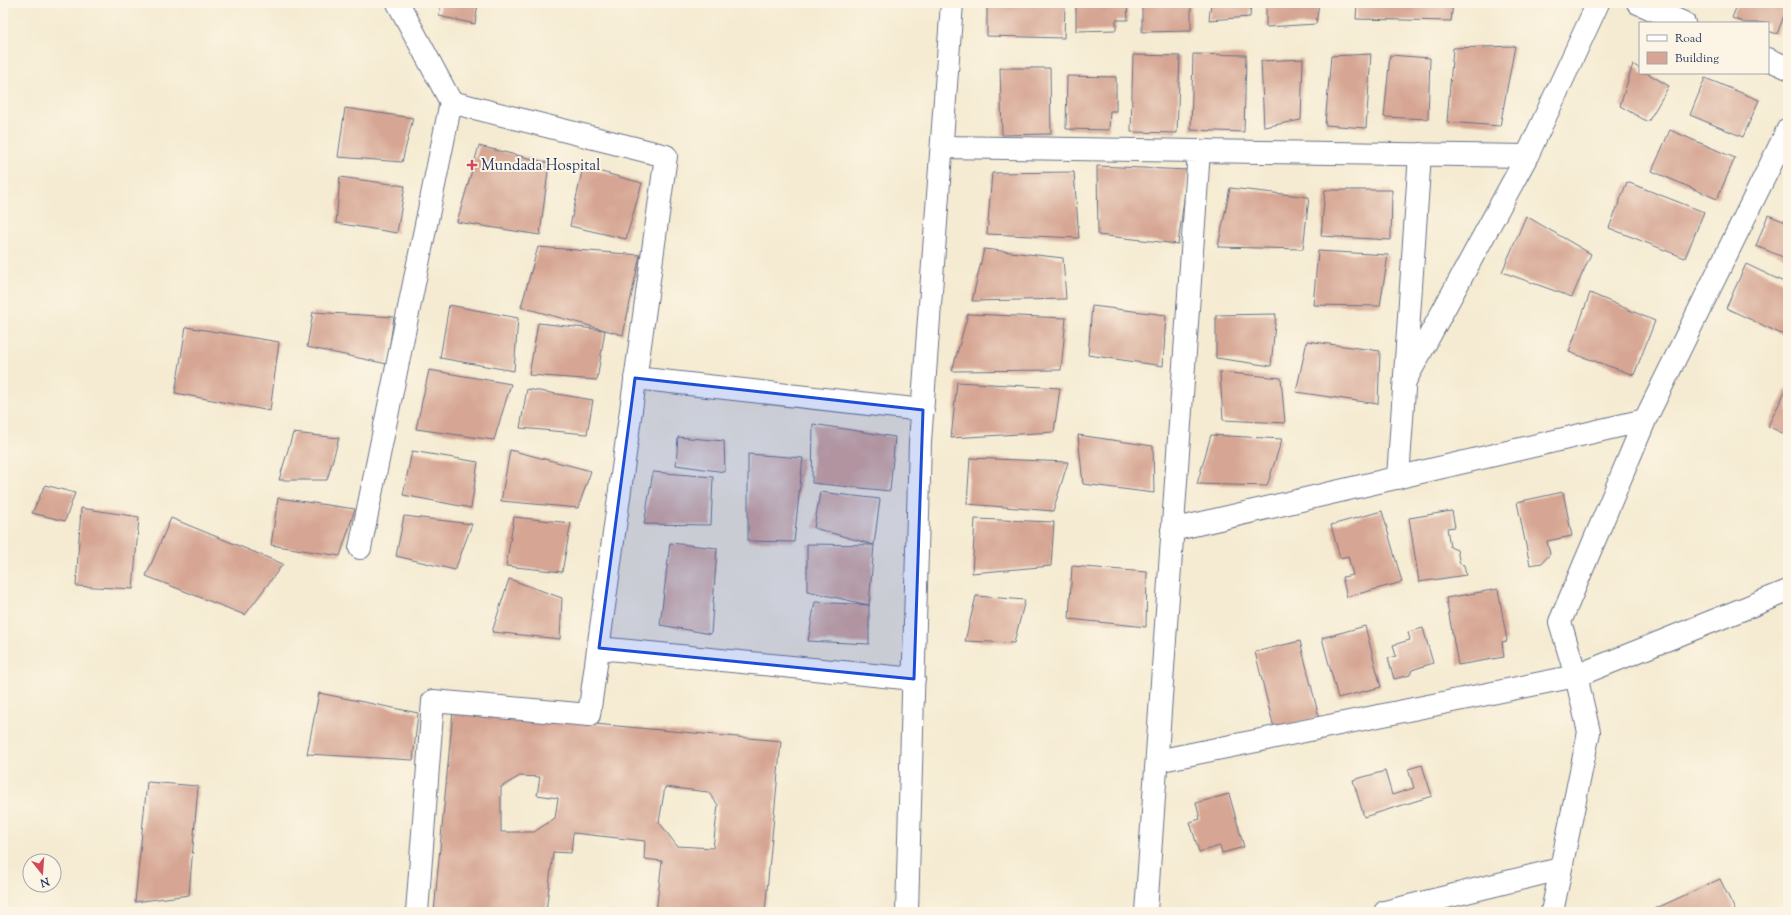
<svg xmlns="http://www.w3.org/2000/svg" width="1791" height="915" font-family="'Sorts Mill Goudy',serif">
  <rect width="100%" height="100%" fill="#fcf5e5"/>
  <filter id="ink" filterUnits="userSpaceOnUse"><feTurbulence type="fractalNoise" baseFrequency=".025" numOctaves="2"/><feDisplacementMap in="SourceGraphic" scale="8" xChannelSelector="R" yChannelSelector="G"/><feConvolveMatrix kernelMatrix="1 2 1 2 8 2 1 2 1" color-interpolation-filters="sRGB"/></filter>
  <filter id="wash" filterUnits="userSpaceOnUse"><feTurbulence type="fractalNoise" baseFrequency=".012" numOctaves="4" result="noise"/><feDisplacementMap in="SourceGraphic" scale="16" xChannelSelector="R" yChannelSelector="G"/><feGaussianBlur stdDeviation="0.9" result="paint"/><feColorMatrix in="noise" values="0 0 0 0 0 0 0 0 0 0 0 0 0 0 0 0 0 1.4 0 .05"/><feComposite in="paint" operator="in"/></filter>
  <g filter="url(#wash)">
    <rect width="100%" height="100%" fill="#f5ebd2"/>
    <g id="blocks">
      <path fill="#d6a593" fill-rule="evenodd" d="M 441,3 L 478,3 L 475,24 L 439,16 Z
        M 987,3 L 1065,3 L 1064,38 L 987,36 Z
        M 1076,3 L 1127,3 L 1128,20 L 1116,20 L 1116,30 L 1076,31 Z
        M 1142,3 L 1191,3 L 1191,31 L 1142,32 Z
        M 1211,3 L 1251,3 L 1250,17 L 1209,20 Z
        M 1266,3 L 1319,3 L 1316,24 L 1266,27 Z
        M 1357,3 L 1453,3 L 1451,21 L 1356,19 Z
        M 1738,3 L 1788,3 L 1788,5 L 1777,34 L 1768,31 L 1768,23 L 1745,23 L 1732,18 Z
        M 1515,46 L 1500,126 L 1447,122 L 1453,48 Z
        M 1193,54 L 1246,55 L 1244,132 L 1191,130 Z
        M 1371,54 L 1366,128 L 1325,125 L 1331,56 Z
        M 1133,55 L 1180,56 L 1177,133 L 1131,132 Z
        M 1390,55 L 1430,58 L 1428,119 L 1384,117 Z
        M 1303,59 L 1301,120 L 1264,127 L 1261,61 Z
        M 1633,64 L 1640,69 L 1640,73 L 1647,73 L 1669,86 L 1648,122 L 1620,106 Z
        M 1000,68 L 1050,68 L 1051,134 L 1002,135 Z
        M 1067,76 L 1116,77 L 1116,111 L 1110,111 L 1109,130 L 1066,129 Z
        M 1705,78 L 1759,100 L 1743,137 L 1690,115 Z
        M 345,108 L 413,118 L 402,162 L 338,157 Z
        M 1670,130 L 1735,158 L 1717,199 L 1652,171 Z
        M 479,146 L 549,163 L 540,235 L 457,222 Z
        M 1097,166 L 1188,170 L 1178,244 L 1098,235 Z
        M 583,167 L 642,183 L 626,239 L 570,226 Z
        M 1074,172 L 1079,238 L 987,234 L 992,173 Z
        M 340,177 L 405,186 L 397,233 L 336,223 Z
        M 1627,182 L 1704,212 L 1685,258 L 1609,228 Z
        M 1230,188 L 1309,197 L 1303,249 L 1218,247 Z
        M 1325,190 L 1392,190 L 1391,240 L 1321,236 Z
        M 1768,215 L 1788,223 L 1788,259 L 1756,246 Z
        M 1526,216 L 1591,254 L 1572,297 L 1502,272 Z
        M 538,247 L 640,255 L 623,335 L 521,307 Z
        M 984,249 L 1063,258 L 1066,299 L 972,301 Z
        M 1318,251 L 1388,255 L 1380,306 L 1313,305 Z
        M 1746,264 L 1788,284 L 1788,337 L 1726,308 Z
        M 1590,293 L 1655,321 L 1634,375 L 1569,352 Z
        M 449,305 L 518,318 L 514,371 L 440,358 Z
        M 1092,306 L 1166,315 L 1163,366 L 1088,355 Z
        M 313,312 L 394,317 L 387,364 L 307,347 Z
        M 968,314 L 1066,318 L 1061,370 L 952,371 Z
        M 1276,314 L 1271,366 L 1216,358 L 1216,315 Z
        M 538,323 L 605,330 L 597,380 L 529,375 Z
        M 186,327 L 279,342 L 270,411 L 175,393 Z
        M 1307,341 L 1380,351 L 1378,404 L 1296,392 Z
        M 429,370 L 511,384 L 494,440 L 416,429 Z
        M 1220,372 L 1281,378 L 1285,423 L 1223,420 Z
        M 957,382 L 1060,388 L 1054,432 L 951,438 Z
        M 1788,386 L 1788,436 L 1768,426 Z
        M 527,389 L 593,400 L 587,434 L 520,428 Z
        M 813,424 L 895,437 L 890,491 L 812,483 Z
        M 293,433 L 339,438 L 327,480 L 279,480 Z
        M 1078,435 L 1153,446 L 1154,493 L 1083,484 Z
        M 1211,435 L 1282,439 L 1267,486 L 1197,484 Z
        M 678,437 L 724,441 L 725,472 L 676,465 Z
        M 510,450 L 591,471 L 578,508 L 501,501 Z
        M 412,451 L 478,462 L 471,508 L 403,495 Z
        M 748,454 L 803,458 L 794,542 L 748,541 Z
        M 970,458 L 1068,462 L 1053,511 L 967,504 Z
        M 653,472 L 713,477 L 711,525 L 644,524 Z
        M 45,485 L 75,493 L 65,521 L 32,513 Z
        M 820,492 L 880,499 L 874,545 L 814,528 Z
        M 1563,492 L 1572,536 L 1547,541 L 1550,554 L 1542,563 L 1530,565 L 1517,502 Z
        M 278,498 L 355,509 L 340,556 L 271,545 Z
        M 81,508 L 139,517 L 133,589 L 76,586 Z
        M 1382,511 L 1402,582 L 1347,597 L 1342,577 L 1353,575 L 1348,556 L 1340,558 L 1331,525 Z
        M 1452,511 L 1455,527 L 1447,528 L 1450,547 L 1457,550 L 1460,564 L 1464,565 L 1466,575 L 1419,582 L 1409,518 Z
        M 404,516 L 472,524 L 455,570 L 396,556 Z
        M 514,517 L 571,523 L 562,572 L 506,566 Z
        M 171,518 L 283,564 L 245,615 L 146,576 Z
        M 975,519 L 1054,522 L 1051,566 L 972,573 Z
        M 670,543 L 717,548 L 711,634 L 660,625 Z
        M 807,544 L 874,545 L 869,605 L 807,591 Z
        M 1072,566 L 1147,572 L 1146,627 L 1069,619 Z
        M 509,579 L 562,598 L 560,639 L 492,632 Z
        M 1498,589 L 1507,641 L 1502,642 L 1504,657 L 1458,665 L 1446,598 Z
        M 976,596 L 1025,600 L 1014,643 L 965,641 Z
        M 815,602 L 869,605 L 869,644 L 808,641 Z
        M 1365,626 L 1381,687 L 1338,698 L 1322,638 Z
        M 1423,628 L 1433,663 L 1412,670 L 1410,675 L 1394,679 L 1388,658 L 1396,656 L 1393,645 L 1410,640 L 1408,632 Z
        M 1300,641 L 1319,717 L 1274,728 L 1255,652 Z
        M 319,693 L 418,713 L 413,760 L 307,754 Z
        M 453,711 L 781,741 L 765,912 L 656,912 L 662,861 L 644,859 L 645,841 L 573,833 L 571,853 L 553,852 L 546,912 L 434,912 ZM 520,776 L 540,777 L 537,795 L 558,798 L 555,818 L 534,832 L 501,832 L 501,787 ZM 665,787 L 708,792 L 718,805 L 713,848 L 677,846 L 659,822 Z
        M 1422,765 L 1432,796 L 1364,817 L 1353,780 L 1385,771 L 1392,795 L 1414,788 L 1408,769 Z
        M 147,782 L 198,786 L 189,895 L 135,902 Z
        M 1229,794 L 1244,847 L 1222,853 L 1220,846 L 1199,852 L 1190,822 L 1200,819 L 1196,803 Z
        M 1720,879 L 1736,912 L 1648,912 Z"/>
    </g>
  </g>
  <g filter="url(#ink)">
    <use href="#blocks" fill-opacity="0" stroke="#677187" stroke-width="1"/>
    <g fill="none" stroke-linecap="round" stroke-linejoin="round">
      <g stroke="#677187" stroke-width="24">
        <path id="street" d="M 1638,3 L 1684,23
          M 1768,59 L 1788,68
          M 942,147 L 1527,156
          M 635,378 L 923,410
          M 1405,381 L 1527,156 L 1598,3
          M 1398,478 L 1420,154
          M 1172,530 L 1645,420
          M 360,548 L 451,102 L 398,3
          M 599,648 L 914,679
          M 1157,761 L 1576,676 L 1788,591
          M 417,912 L 433,701 L 589,715 L 666,156 L 451,102
          M 907,912 L 920,442 L 952,3
          M 1146,912 L 1199,151
          M 1385,912 L 1560,869
          M 1552,912 L 1589,732 L 1576,676 L 1560,622 L 1645,420 L 1788,129"/>
      </g>
      <use href="#street" stroke="#fff" stroke-width="22"/>
    </g>
  </g>
  <path fill="#1d4ed8" fill-opacity="0.2" stroke="#1d4ed8" stroke-width="3" stroke-linejoin="round" d="M 635,378 L 923,410 L 914,679 L 599,648 Z"/>
  <path fill="#d1495b" stroke="#fcf5e5" stroke-width="1.5" d="M470 159h4v4h4v4h-4v4h-4v-4h-4v-4h4z"/>
  <g text-anchor="middle" stroke-width="4" stroke-linejoin="round" paint-order="stroke">
    <g font-size="15" fill="#1b2f5e" stroke="#fcf5e5" text-anchor="start">
      <text x="481" y="170">Mundada Hospital</text>
    </g>
  </g>
  <rect width="1791" height="915" fill="none" stroke="#fcf5e5" stroke-width="16"/>
  <rect x="1639" y="22" width="130" height="52" fill="#fcf5e5" stroke="#a2a6af"/>
  <rect x="1647" y="35" width="20" height="6" fill="#ffffff" stroke="#a2a6af"/>
  <text x="1675" y="42" font-size="12" fill="#1b2f5e">Road</text>
  <rect x="1647" y="52" width="20" height="12" fill="#d6a593" stroke="#a2a6af"/>
  <text x="1675" y="62" font-size="12" fill="#1b2f5e">Building</text>
  <g transform="translate(42 873) rotate(163)"><circle r="19" fill="#fcf5e5" stroke="#a2a6af"/>
  <path d="M0-3L7 15L0 10L-7 15Z" fill="#d1495b"/>
  <text y="-6" font-size="11" font-weight="bold" text-anchor="middle" fill="#1b2f5e">N</text>
  </g>
</svg>
